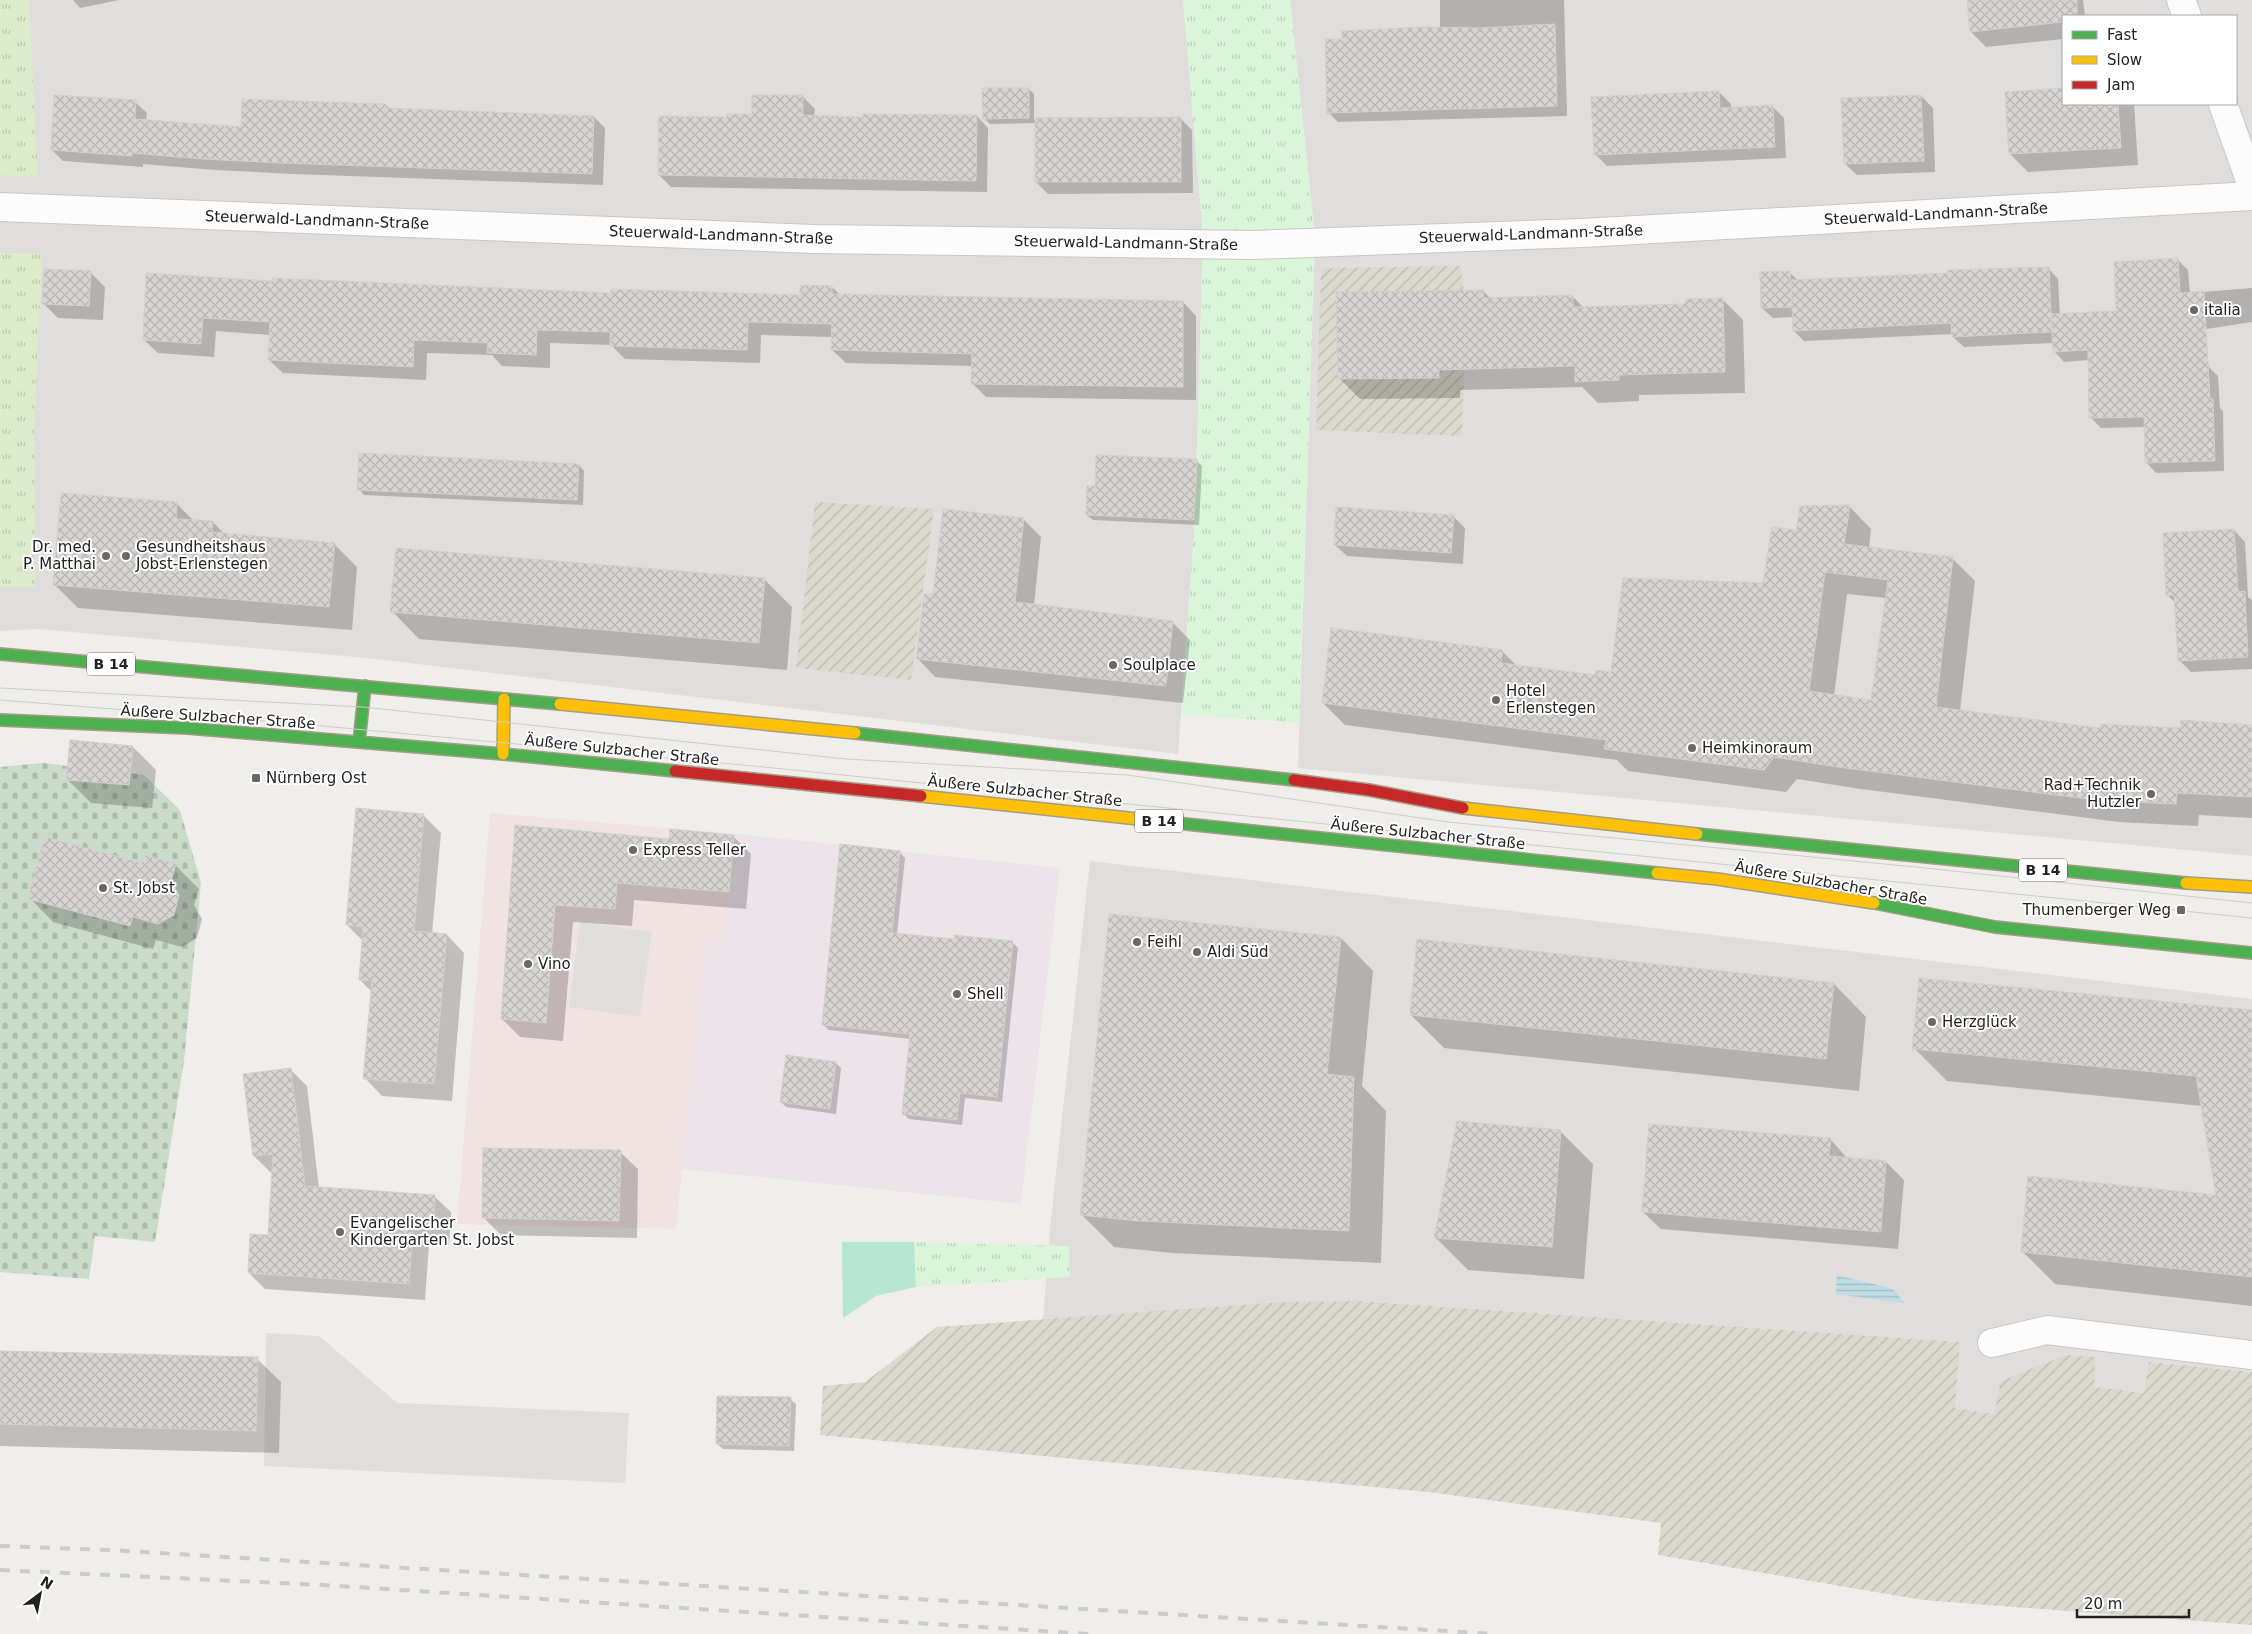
<svg xmlns="http://www.w3.org/2000/svg" width="2252" height="1634" font-family="'DejaVu Sans',sans-serif">
  <defs>
    <pattern id="construction-furrows" width="10" height="10" patternUnits="userSpaceOnUse" patternTransform="scale(1.25)"><rect width="10" height="10" fill="#d9d9cd"/><path d="M-1 1l2-2M0 10L10 0M9 11l2-2" fill="none" stroke="#babab0"/></pattern>
    <pattern id="grass-tufts" width="24" height="20" patternUnits="userSpaceOnUse" patternTransform="scale(1.25)"><rect width="24" height="20" fill="#ddeccb"/><path d="M3 7l-1-3M5 7V3M7 7l1-3M15 17l-1-3M17 17v-4M19 17l1-3" fill="none" stroke="#bdcaae"/></pattern>
    <pattern id="cemetery-stones" width="16" height="16" patternUnits="userSpaceOnUse" patternTransform="scale(1.25)"><rect width="16" height="16" fill="#cadbca"/><path d="M2 7V4a2 2 0 0 1 4 0v3zM10 15v-3a2 2 0 0 1 4 0v3z" fill="#adbcad"/></pattern>
    <pattern id="park-tufts" width="24" height="20" patternUnits="userSpaceOnUse" patternTransform="scale(1.25)"><rect width="24" height="20" fill="#daf5da"/><path d="M3 7l-1-3M5 7V3M7 7l1-3M15 17l-1-3M17 17v-4M19 17l1-3" fill="none" stroke="#bbd2bb"/></pattern>
    <pattern id="water-rules" width="6" height="5" patternUnits="userSpaceOnUse" patternTransform="scale(1.25)"><rect width="6" height="5" fill="#bfdbe3"/><path d="M0 2.5h6" fill="none" stroke="#a4bcc2"/></pattern>
    <pattern id="building-cross-hatch" width="8" height="8" patternUnits="userSpaceOnUse" patternTransform="scale(1.25)"><rect width="8" height="8" fill="#d7d4d2"/><path d="M0 0l8 8M0 8l8-8" fill="none" stroke="#b8b6b4"/></pattern>
  </defs>
  <rect width="100%" height="100%" fill="#f0eeeb"/>
  <path fill="#dfdedc" fill-rule="evenodd" d="M 0,0 L 1183,0 L 1203,236 L 1195,519 L 1178,754 L 367,658 L 38,629 L 0,631 Z
    M 1290,0 L 2252,0 L 2252,856 L 1298,768 L 1315,238 ZM 2063,16 L 2236,16 L 2236,104 L 2063,104 Z
    M 1090,861 L 2252,999 L 2252,1372 L 2150,1362 L 2144,1393 L 2094,1387 L 1994,1414 L 1955,1408 L 1959,1342 L 1358,1301 L 1284,1303 L 1043,1320 L 1050,1229 Z"/>
  <path fill="#f1e3e1" d="M 490,813 L 738,834 L 724,941 L 706,936 L 676,1229 L 457,1224 Z"/>
  <path fill="#ede4e9" d="M 738,834 L 1060,868 L 1021,1204 L 681,1169 L 706,936 L 724,941 Z"/>
  <path fill="url(#construction-furrows)" d="M 1460,266 L 1463,284 L 1465,331 L 1462,436 L 1316,430 L 1321,268 Z
    M 815,502 L 934,509 L 911,680 L 796,668 Z
    M 1358,1301 L 1960,1342 L 1955,1408 L 1994,1414 L 2001,1381 L 2066,1355 L 2095,1357 L 2095,1387 L 2144,1393 L 2149,1362 L 2252,1372 L 2252,1625 L 1923,1600 L 1658,1555 L 1661,1523 L 1428,1492 L 820,1435 L 823,1386 L 865,1382 L 937,1327 L 1283,1302 Z"/>
  <path fill="url(#grass-tufts)" d="M 0,0 L 29,0 L 38,177 L 0,175 Z
    M 0,253 L 42,254 L 34,434 L 35,587 L 0,587 Z"/>
  <path fill="url(#cemetery-stones)" d="M 43,763 L 68,766 L 67,780 L 129,785 L 131,773 L 144,775 L 180,810 L 201,883 L 184,1061 L 155,1242 L 95,1236 L 89,1279 L 0,1272 L 0,767 Z"/>
  <path fill="url(#park-tufts)" d="M 1183,0 L 1290,0 L 1315,237 L 1299,723 L 1181,714 L 1195,519 L 1203,236 Z
    M 914,1242 L 1069,1246 L 1070,1277 L 916,1287 Z"/>
  <path fill="#b7e6d2" d="M 842,1242 L 914,1242 L 916,1287 L 876,1296 L 843,1318 Z"/>
  <path fill="#e0dfde" d="M 580,922 L 652,932 L 640,1017 L 569,1007 Z
    M 266,1333 L 319,1336 L 397,1403 L 629,1413 L 625,1483 L 264,1466 Z"/>
  <path fill="url(#water-rules)" d="M 1837,1275 L 1893,1289 L 1905,1303 L 1836,1294 Z"/>
  <path fill="#0003" fill-rule="evenodd" d="M 73,0 L 119,0 L 80,8 Z
    M 1440,0 L 1564,0 L 1567,116 L 1338,122 L 1328,112 L 1344,32 L 1440,27 Z
    M 1968,0 L 2083,0 L 2085,16 L 2063,16 L 2063,39 L 1986,47 L 1971,32 Z
    M 1029,89 L 1034,94 L 1034,120 L 1180,118 L 1192,130 L 1193,193 L 1048,194 L 1036,182 L 1036,123 L 990,124 L 984,118 Z
    M 2063,90 L 2063,104 L 2134,104 L 2138,165 L 2028,172 L 2010,154 L 2007,93 Z
    M 1719,92 L 1731,104 L 1731,108 L 1772,106 L 1784,118 L 1786,158 L 1607,166 L 1595,154 Z
    M 1921,96 L 1933,108 L 1935,172 L 1857,175 L 1845,164 Z
    M 803,97 L 815,109 L 814,116 L 864,118 L 977,116 L 988,128 L 987,192 L 671,187 L 659,175 L 729,118 L 753,115 Z
    M 135,102 L 147,113 L 146,121 L 242,129 L 386,105 L 390,109 L 594,117 L 605,128 L 603,185 L 294,174 L 215,170 L 143,164 L 143,167 L 63,161 L 52,150 Z
    M 2178,260 L 2188,270 L 2190,293 L 2252,288 L 2252,322 L 2200,330 L 2208,366 L 2218,376 L 2220,408 L 2223,411 L 2224,471 L 2156,473 L 2146,462 L 2145,427 L 2101,428 L 2091,418 L 2089,360 L 2064,362 L 2054,351 L 2053,343 L 1964,347 L 1953,337 L 1953,334 L 1804,341 L 1794,331 L 1794,317 L 1773,318 L 1762,308 L 1789,272 L 1799,281 L 2048,268 L 2058,279 L 2060,315 L 2117,312 Z
    M 90,272 L 105,287 L 103,320 L 58,318 L 43,303 Z
    M 273,282 L 613,294 L 801,296 L 832,287 L 840,295 L 1183,302 L 1196,316 L 1196,400 L 986,397 L 972,383 L 973,366 L 846,363 L 832,350 L 833,337 L 761,335 L 760,363 L 625,359 L 611,345 L 550,343 L 550,368 L 502,366 L 492,355 L 427,353 L 426,380 L 283,373 L 269,360 L 271,335 L 216,331 L 214,357 L 158,353 L 144,340 Z
    M 1483,291 L 1491,299 L 1572,296 L 1584,308 L 1686,305 L 1722,299 L 1743,320 L 1745,393 L 1639,395 L 1639,401 L 1598,403 L 1582,387 L 1460,390 L 1460,398 L 1360,399 L 1339,378 Z
    M 1196,460 L 1202,466 L 1199,525 L 1093,520 L 1087,515 Z
    M 579,465 L 584,471 L 583,505 L 364,495 L 359,489 Z
    M 177,504 L 194,521 L 213,522 L 225,535 L 334,544 L 357,567 L 352,630 L 78,608 L 55,585 Z
    M 1849,506 L 1871,529 L 1869,548 L 1953,559 L 1975,581 L 1960,711 L 2101,729 L 2181,729 L 2252,726 L 2252,818 L 2199,815 L 2198,826 L 2119,822 L 1861,789 L 1797,779 L 1786,792 L 1628,771 L 1617,760 L 1345,725 L 1323,703 L 1502,651 L 1517,666 L 1596,677 L 1612,673 L 1764,585 L 1797,532 ZM 1847,594 L 1886,598 L 1872,701 L 1834,696 Z
    M 1453,516 L 1465,528 L 1463,564 L 1347,556 L 1335,545 Z
    M 1024,520 L 1041,537 L 1034,605 L 1172,622 L 1190,640 L 1183,703 L 935,677 L 918,659 L 934,596 Z
    M 2234,530 L 2245,542 L 2248,597 L 2252,600 L 2252,669 L 2191,672 L 2179,660 L 2176,603 L 2167,595 Z
    M 764,579 L 792,607 L 787,670 L 419,639 L 392,611 Z
    M 133,747 L 156,770 L 152,808 L 91,803 L 68,780 Z
    M 423,815 L 441,833 L 432,934 L 447,935 L 464,953 L 452,1101 L 382,1096 L 365,1078 L 372,992 L 360,980 L 363,941 L 347,925 Z
    M 516,826 L 671,840 L 733,836 L 751,854 L 746,909 L 634,900 L 632,926 L 573,922 L 563,1041 L 520,1037 L 502,1019 Z
    M 899,852 L 905,858 L 897,934 L 955,940 L 1012,942 L 1018,948 L 1002,1102 L 965,1098 L 962,1125 L 909,1119 L 903,1114 L 911,1039 L 829,1030 L 823,1025 Z
    M 142,864 L 175,865 L 199,889 L 194,905 L 202,919 L 197,938 L 182,947 L 156,940 L 153,949 L 53,922 L 30,898 Z
    M 1341,938 L 1373,971 L 1362,1086 L 1386,1111 L 1381,1263 L 1172,1253 L 1114,1247 L 1081,1214 Z
    M 1834,984 L 1866,1017 L 1859,1091 L 1444,1048 L 1411,1015 Z
    M 2252,1011 L 2252,1306 L 2055,1284 L 2022,1251 L 2218,1196 L 2202,1106 L 1947,1081 L 1914,1048 Z
    M 836,1063 L 841,1068 L 836,1114 L 786,1107 L 781,1102 Z
    M 291,1070 L 307,1086 L 319,1188 L 434,1196 L 451,1212 L 449,1246 L 429,1245 L 425,1300 L 265,1289 L 249,1273 L 269,1236 L 273,1172 L 270,1172 L 254,1156 Z
    M 1560,1131 L 1593,1164 L 1584,1279 L 1468,1270 L 1435,1237 Z
    M 1830,1139 L 1848,1159 L 1886,1162 L 1904,1180 L 1898,1249 L 1661,1229 L 1643,1212 Z
    M 620,1152 L 638,1169 L 637,1238 L 501,1235 L 483,1217 Z
    M 0,1352 L 257,1359 L 281,1382 L 279,1453 L 0,1446 Z
    M 790,1399 L 796,1404 L 794,1451 L 723,1449 L 717,1444 Z"/>
  <path fill="url(#building-cross-hatch)" stroke="#d3d0cc" fill-rule="evenodd" d="M 1967,0 L 2077,0 L 2077,16 L 2063,16 L 2063,22 L 1970,32 Z
    M 1555,24 L 1557,106 L 1327,113 L 1325,39 L 1342,39 L 1342,31 L 1423,27 L 1477,28 Z
    M 982,88 L 1029,88 L 1029,118 L 983,119 Z
    M 2063,88 L 2063,104 L 2118,104 L 2121,148 L 2009,154 L 2005,92 Z
    M 1719,91 L 1720,108 L 1773,105 L 1775,147 L 1594,155 L 1591,97 Z
    M 54,95 L 136,100 L 135,119 L 241,127 L 242,99 L 386,104 L 386,108 L 594,116 L 592,174 L 282,163 L 202,159 L 132,153 L 132,156 L 51,150 Z
    M 752,95 L 803,95 L 803,115 L 863,117 L 863,114 L 977,115 L 976,181 L 658,175 L 659,116 L 727,117 L 727,114 L 752,114 Z
    M 1921,95 L 1924,161 L 1844,164 L 1841,98 Z
    M 1181,117 L 1181,182 L 1035,182 L 1035,118 Z
    M 2178,258 L 2180,293 L 2204,291 L 2210,399 L 2213,399 L 2215,461 L 2145,463 L 2144,417 L 2089,418 L 2088,350 L 2053,352 L 2051,318 L 2051,332 L 1952,337 L 1951,323 L 1793,331 L 1791,280 L 1948,273 L 1948,270 L 2049,267 L 2051,314 L 2116,311 L 2114,262 Z
    M 44,269 L 91,271 L 89,306 L 42,304 Z
    M 1790,271 L 1792,307 L 1761,308 L 1760,272 Z
    M 146,273 L 272,281 L 272,278 L 611,293 L 611,289 L 800,295 L 800,285 L 832,286 L 832,294 L 1183,301 L 1183,387 L 971,384 L 972,354 L 831,350 L 832,324 L 748,322 L 747,350 L 610,346 L 610,332 L 537,330 L 536,355 L 487,353 L 488,343 L 414,340 L 413,367 L 268,360 L 270,322 L 203,318 L 201,344 L 143,340 Z
    M 1483,290 L 1484,298 L 1573,295 L 1573,307 L 1685,304 L 1686,299 L 1723,298 L 1725,372 L 1619,375 L 1619,380 L 1575,382 L 1575,366 L 1439,370 L 1439,378 L 1338,379 L 1336,292 Z
    M 359,453 L 579,464 L 577,500 L 357,490 Z
    M 1096,455 L 1197,459 L 1194,520 L 1086,515 L 1087,486 L 1095,486 Z
    M 61,493 L 177,502 L 176,519 L 213,521 L 212,532 L 335,543 L 329,607 L 53,585 Z
    M 1850,505 L 1844,544 L 1953,557 L 1936,707 L 2100,728 L 2101,724 L 2180,728 L 2181,720 L 2252,725 L 2252,797 L 2177,793 L 2176,804 L 2095,800 L 1838,767 L 1774,757 L 1764,770 L 1604,749 L 1606,740 L 1322,703 L 1331,628 L 1503,650 L 1501,663 L 1595,675 L 1597,670 L 1611,672 L 1623,578 L 1763,583 L 1772,527 L 1796,530 L 1800,506 ZM 1825,572 L 1888,580 L 1871,700 L 1809,691 Z
    M 1336,507 L 1454,515 L 1451,553 L 1334,545 Z
    M 943,509 L 1024,518 L 1015,602 L 1173,621 L 1166,686 L 916,659 L 924,594 L 933,594 Z
    M 2234,529 L 2238,592 L 2245,591 L 2248,657 L 2178,661 L 2174,595 L 2166,596 L 2163,533 Z
    M 396,548 L 765,578 L 759,643 L 390,612 Z
    M 70,740 L 133,746 L 129,785 L 66,780 Z
    M 356,808 L 424,814 L 414,931 L 447,934 L 434,1084 L 363,1079 L 372,981 L 359,980 L 363,927 L 346,925 Z
    M 515,825 L 669,839 L 670,829 L 734,835 L 729,892 L 617,883 L 615,909 L 555,905 L 546,1023 L 501,1019 Z
    M 45,837 L 142,863 L 144,855 L 176,864 L 171,881 L 179,895 L 174,915 L 158,924 L 133,917 L 130,926 L 28,899 Z
    M 840,844 L 900,851 L 892,933 L 954,939 L 954,935 L 1013,941 L 997,1097 L 960,1093 L 957,1120 L 902,1114 L 910,1034 L 822,1025 Z
    M 1109,914 L 1341,937 L 1327,1074 L 1354,1077 L 1349,1231 L 1138,1221 L 1080,1215 Z
    M 1417,939 L 1834,983 L 1826,1059 L 1410,1015 Z
    M 1919,978 L 2252,1010 L 2252,1277 L 2021,1252 L 2028,1176 L 2216,1195 L 2196,1076 L 1912,1049 Z
    M 786,1055 L 836,1062 L 830,1109 L 780,1102 Z
    M 291,1068 L 305,1186 L 435,1195 L 433,1230 L 413,1229 L 409,1284 L 248,1273 L 250,1234 L 268,1235 L 273,1154 L 253,1156 L 243,1074 Z
    M 1457,1121 L 1561,1130 L 1552,1247 L 1434,1238 Z
    M 1649,1124 L 1831,1138 L 1829,1156 L 1886,1161 L 1881,1232 L 1642,1212 Z
    M 483,1148 L 621,1150 L 619,1221 L 482,1218 Z
    M 0,1351 L 258,1357 L 256,1431 L 0,1424 Z
    M 717,1396 L 791,1397 L 789,1446 L 716,1444 Z"/>
  <g fill="none" stroke-linecap="round" stroke-linejoin="round">
    <g stroke="#c9c8c7" stroke-width="30">
      <path id="street" d="M 2181,0 L 2187,16
        M 2223,104 L 2252,186
        M 0,207 L 815,239 L 1253,245 L 1582,233 L 2252,196
        M 1992,1343 L 2047,1330 L 2252,1355"/>
    </g>
    <g stroke="#a79c86" stroke-width="14">
      <path id="fast" d="M 0,654 L 560,704
        M 0,720 L 187,728 L 503,754 L 675,771
        M 855,733 L 1294,780
        M 359,742 L 365,686
        M 1157,821 L 1657,873
        M 1697,834 L 2186,883
        M 1874,903 L 1995,927 L 2252,953"/>
    </g>
    <g stroke="#a79c86" stroke-width="14">
      <path id="slow" d="M 560,704 L 855,733
        M 503,754 L 504,699
        M 921,796 L 1157,821
        M 1463,808 L 1697,834
        M 1657,873 L 1717,879 L 1874,903
        M 2186,883 L 2252,887"/>
    </g>
    <g stroke="#a79c86" stroke-width="14">
      <path id="jam" d="M 675,771 L 921,796
        M 1294,780 L 1369,790 L 1463,808"/>
    </g>
    <use href="#street" stroke="#fdfcfc" stroke-width="28"/>
    <use href="#fast" stroke="#4caf50" stroke-width="11"/>
    <use href="#slow" stroke="#ffc107" stroke-width="11"/>
    <use href="#jam" stroke="#c62828" stroke-width="11"/>
    <path stroke="#ccc" stroke-width="1" d="M 0,688 L 363,707 L 846,759 L 1128,775 L 1448,822 L 1916,867 L 2252,903
      M 0,700 L 290,723 L 764,767 L 2252,918"/>
    <path stroke="#ccc" stroke-width="4" stroke-dasharray="10 10" stroke-linecap="butt" d="M 0,1546 L 110,1550 L 1495,1634
      M 0,1570 L 323,1585 L 1089,1634"/>
  </g>
  <g fill="#6a6968" stroke="#fff" stroke-width="2">
    <circle cx="2194" cy="310" r="5"/>
    <circle cx="106" cy="556" r="5"/>
    <circle cx="126" cy="556" r="5"/>
    <circle cx="1113" cy="665" r="5"/>
    <circle cx="1496" cy="700" r="5"/>
    <circle cx="1692" cy="748" r="5"/>
    <rect x="251" y="773" width="10" height="10" rx="2.5"/>
    <circle cx="2151" cy="794" r="5"/>
    <circle cx="633" cy="850" r="5"/>
    <circle cx="103" cy="888" r="5"/>
    <rect x="2176" y="905" width="10" height="10" rx="2.5"/>
    <circle cx="1137" cy="942" r="5"/>
    <circle cx="1197" cy="952" r="5"/>
    <circle cx="528" cy="964" r="5"/>
    <circle cx="957" cy="994" r="5"/>
    <circle cx="1932" cy="1022" r="5"/>
    <circle cx="340" cy="1232" r="5"/>
  </g>
  <g text-anchor="middle" stroke-width="4" stroke-linejoin="round" paint-order="stroke">
    <g fill="#fff" stroke="#646464" stroke-width="1">
      <rect x="87" y="652.5" width="48" height="23" rx="4"/>
      <rect x="1135" y="809.5" width="48" height="23" rx="4"/>
      <rect x="2019" y="858.5" width="48" height="23" rx="4"/>
    </g>
    <g font-size="14" font-weight="bold" fill="#222">
      <text x="111" y="669">B 14</text>
      <text x="1159" y="826">B 14</text>
      <text x="2043" y="875">B 14</text>
    </g>
    <g font-size="15" fill="#222" stroke="#fff">
      <text transform="translate(1936 214) rotate(-3)" y="5">Steuerwald-Landmann-Straße</text>
      <text transform="translate(317 220) rotate(2)" y="5">Steuerwald-Landmann-Straße</text>
      <text transform="translate(1531 234) rotate(-2)" y="5">Steuerwald-Landmann-Straße</text>
      <text transform="translate(721 235) rotate(2)" y="5">Steuerwald-Landmann-Straße</text>
      <text transform="translate(1126 243) rotate(1)" y="5">Steuerwald-Landmann-Straße</text>
      <text transform="translate(218 717) rotate(4)" y="5">Äußere Sulzbacher Straße</text>
      <text transform="translate(622 750) rotate(6)" y="5">Äußere Sulzbacher Straße</text>
      <text transform="translate(1025 791) rotate(6)" y="5">Äußere Sulzbacher Straße</text>
      <text transform="translate(1428 834) rotate(6)" y="5">Äußere Sulzbacher Straße</text>
      <text transform="translate(1831 883) rotate(10)" y="5">Äußere Sulzbacher Straße</text>
    </g>
    <g font-size="15" fill="#222" stroke="#fff" text-anchor="start">
      <text x="2204" y="315">italia</text>
      <text x="96" y="552" text-anchor="end">Dr. med.<tspan x="96" dy="17">P. Matthai</tspan></text>
      <text x="136" y="552">Gesundheitshaus<tspan x="136" dy="17">Jobst-Erlenstegen</tspan></text>
      <text x="1123" y="670">Soulplace</text>
      <text x="1506" y="696">Hotel<tspan x="1506" dy="17">Erlenstegen</tspan></text>
      <text x="1702" y="753">Heimkinoraum</text>
      <text x="266" y="783">Nürnberg Ost</text>
      <text x="2141" y="790" text-anchor="end">Rad+Technik<tspan x="2141" dy="17">Hutzler</tspan></text>
      <text x="643" y="855">Express Teller</text>
      <text x="113" y="893">St. Jobst</text>
      <text x="2171" y="915" text-anchor="end">Thumenberger Weg</text>
      <text x="1147" y="947">Feihl</text>
      <text x="1207" y="957">Aldi Süd</text>
      <text x="538" y="969">Vino</text>
      <text x="967" y="999">Shell</text>
      <text x="1942" y="1027">Herzglück</text>
      <text x="350" y="1228">Evangelischer<tspan x="350" dy="17">Kindergarten St. Jobst</tspan></text>
    </g>
  </g>
  <rect x="2062" y="15" width="175" height="90" fill="#ffffff" stroke="#a7a7a7"/>
  <rect x="2072" y="31" width="25" height="8" fill="#4caf50" stroke="#a7a7a7"/>
  <text x="2107" y="40" font-size="15" fill="#222222">Fast</text>
  <rect x="2072" y="56" width="25" height="8" fill="#ffc107" stroke="#a7a7a7"/>
  <text x="2107" y="65" font-size="15" fill="#222222">Slow</text>
  <rect x="2072" y="81" width="25" height="8" fill="#c62828" stroke="#a7a7a7"/>
  <text x="2107" y="90" font-size="15" fill="#222222">Jam</text>
  <g transform="translate(40 1594) rotate(32)" stroke="#ffffff" stroke-width="4" paint-order="stroke">
  <path d="M0-4L9 19L0 12L-9 19Z" fill="#222222"/>
  <text y="-8" font-size="14" font-weight="bold" text-anchor="middle" fill="#222222">N</text>
  </g>
  <path d="M2077 1609v8h112v-8" fill="none" stroke="#222222" stroke-width="2.5"/>
  <text x="2084" y="1609" font-size="15" fill="#222222" stroke="#ffffff" stroke-width="4" paint-order="stroke">20 m</text>
</svg>
